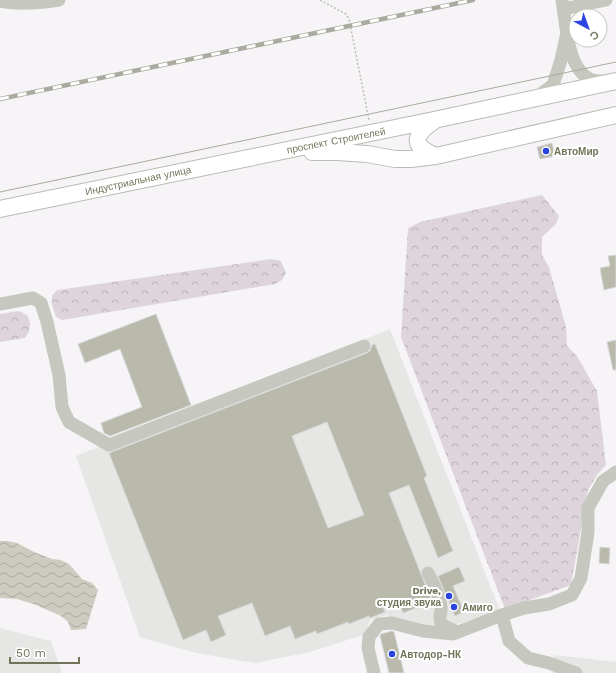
<svg xmlns="http://www.w3.org/2000/svg" width="616" height="673" font-family="'Work Sans',sans-serif">
  <defs>
    <pattern id="forest-crowns" width="20" height="18" patternUnits="userSpaceOnUse"><rect width="20" height="18" fill="#ded5dc"/><path d="M2 6a3 3 0 1 1 6 0M12 15a3 3 0 1 1 6 0" fill="none" stroke="#b8b1b5"/></pattern>
    <pattern id="water-waves" width="16" height="10" patternUnits="userSpaceOnUse"><rect width="16" height="10" fill="#ceccc0"/><path d="M0 5q4-4 8 0t8 0" fill="none" stroke="#acaa9f"/></pattern>
  </defs>
  <rect width="100%" height="100%" fill="#f6f4f7"/>
  <path fill="#e6e6e5" d="M 390,329 L 500,611 L 458,624 L 423,626 L 393,621 L 387,615 L 370,620 L 366,634 L 310,652 L 255,663 L 196,653 L 140,637 L 76,456 Z
    M 0,628 L 51,641 L 62,673 L 0,673 Z
    M 554,655 L 616,662 L 616,673 L 552,673 Z"/>
  <path fill="url(#forest-crowns)" d="M 542,195 L 559,216 L 556,224 L 542,237 L 542,255 L 549,267 L 566,327 L 567,346 L 577,356 L 597,391 L 606,465 L 597,475 L 588,490 L 571,585 L 505,609 L 401,337 L 408,228 L 420,222 Z
    M 271,259 L 281,261 L 286,273 L 282,280 L 275,284 L 62,320 L 56,317 C 53,307 47,296 58,290 Z
    M 19,311 L 28,316 C 31,325 31,330 25,338 L 0,342 L 0,314 Z"/>
  <path fill="url(#water-waves)" d="M 0,541 L 8,541 L 17,543 L 34,552 L 52,559 L 61,560 L 70,565 L 82,579 L 92,583 L 98,590 L 86,629 L 71,630 L 68,622 L 61,616 L 36,605 L 17,599 L 0,598 Z"/>
  <path fill="#b9b9ac" stroke="#d8d7d9" fill-rule="evenodd" d="M 552,143 L 555,156 L 540,159 L 537,147 Z
    M 616,255 L 616,287 L 604,290 L 600,268 L 610,266 L 608,256 Z
    M 156,314 L 191,405 L 110,436 L 104,433 L 101,423 L 142,407 L 120,349 L 85,363 L 78,344 Z
    M 616,340 L 616,370 L 613,370 L 607,342 Z
    M 375,344 L 427,476 L 424,478 L 453,551 L 438,558 L 409,485 L 389,493 L 432,602 L 403,613 L 398,599 L 382,605 L 385,612 L 370,618 L 369,616 L 349,624 L 348,622 L 317,634 L 316,631 L 295,639 L 290,626 L 265,636 L 252,603 L 218,616 L 226,635 L 211,642 L 206,630 L 183,640 L 109,453 L 367,353 L 370,351 L 372,345 ZM 327,422 L 364,515 L 328,528 L 292,436 Z
    M 600,547 L 610,548 L 609,564 L 599,563 Z
    M 459,567 L 465,581 L 453,586 L 464,612 L 455,616 L 438,576 Z
    M 392,631 L 394,632 L 404,673 L 389,673 L 380,636 L 381,634 Z"/>
  <g fill="none" stroke-linecap="round" stroke-linejoin="round">
    <g stroke="#babbb2" stroke-width="18">
      <path id="major" d="M 434,121 C 414,135 410,146 436,156
        M 312,152 L 337,152 L 367,154 L 395,159 L 411,159 L 436,156 L 616,115
        M 0,209 L 434,120 L 616,81"/>
    </g>
    <path stroke="#bdbdb7" stroke-width="1.5" stroke-dasharray="2 2" stroke-linecap="butt" d="M 320,0 L 346,14 L 349,19 L 369,120"/>
    <path stroke="#c6c7be" stroke-width="13" d="M 562,0 C 566,22 567,69 590,79 C 595,81 601,81 606,81
      M 0,1 C 19,5 40,3 59,0
      M 564,9 L 606,0
      M 537,97 L 553,85 L 561,60 L 566,37
      M 0,304 L 33,298 L 41,303 L 47,322 L 59,375 L 62,407 L 69,422 L 109,445 L 364,346
      M 428,573 C 433,583 440,595 441,607 C 442,616 437,615 442,625 L 455,631
      M 502,615 L 509,641 L 528,658 L 549,663 L 576,673
      M 374,673 L 368,648 L 369,637 L 379,624 L 392,623 L 423,631 L 453,634 L 502,615 L 524,608 L 549,604 L 572,595 L 581,578 L 588,532 L 588,508 L 603,481 L 616,472"/>
    <use href="#major" stroke="#fff" stroke-width="16"/>
    <path stroke="#aaab9e" stroke-width="1" d="M 0,192 L 616,62"/>
    <g stroke="#aaab9e" stroke-width="4.5">
      <path id="rail" d="M 0,99 L 473,0"/>
    </g>
    <use href="#rail" stroke="#fff" stroke-width="3" stroke-dasharray="9" stroke-linecap="butt"/>
  </g>
  <g fill="#2b44e0" stroke="#fff" stroke-width="1.5">
    <circle cx="546" cy="151" r="4"/>
    <circle cx="449" cy="596" r="4"/>
    <circle cx="454" cy="607" r="4"/>
    <circle cx="392" cy="654" r="4"/>
  </g>
  <g text-anchor="middle" stroke-width="4" stroke-linejoin="round" paint-order="stroke">
    <g font-size="10" fill="#72745a" stroke="#fff">
      <text transform="translate(336 140) rotate(-11)" y="4">проспект Строителей</text>
      <text transform="translate(138 180) rotate(-12)" y="4">Индустриальная улица</text>
    </g>
    <g font-size="10" font-weight="bold" fill="#72745a" stroke="#fff" text-anchor="start">
      <text x="554" y="155">АвтоМир</text>
      <text x="441" y="594" text-anchor="end">Drive,<tspan x="441" dy="12">студия звука</tspan></text>
      <text x="462" y="611">Амиго</text>
      <text x="400" y="658">Автодор-НК</text>
    </g>
  </g>
  <g transform="translate(588 28) rotate(139)"><circle r="19" fill="#ffffff" stroke="#c7c7bd"/>
  <path d="M0-3L7 15L0 10L-7 15Z" fill="#2b44e0"/>
  <text y="-6" font-size="11" font-weight="bold" text-anchor="middle" fill="#72745a">С</text>
  </g>
  <path d="M10 657v6h69v-6" fill="none" stroke="#72745a" stroke-width="2"/>
  <text x="16" y="657" font-size="12" fill="#72745a" stroke="#ffffff" stroke-width="3" paint-order="stroke">50 m</text>
</svg>
